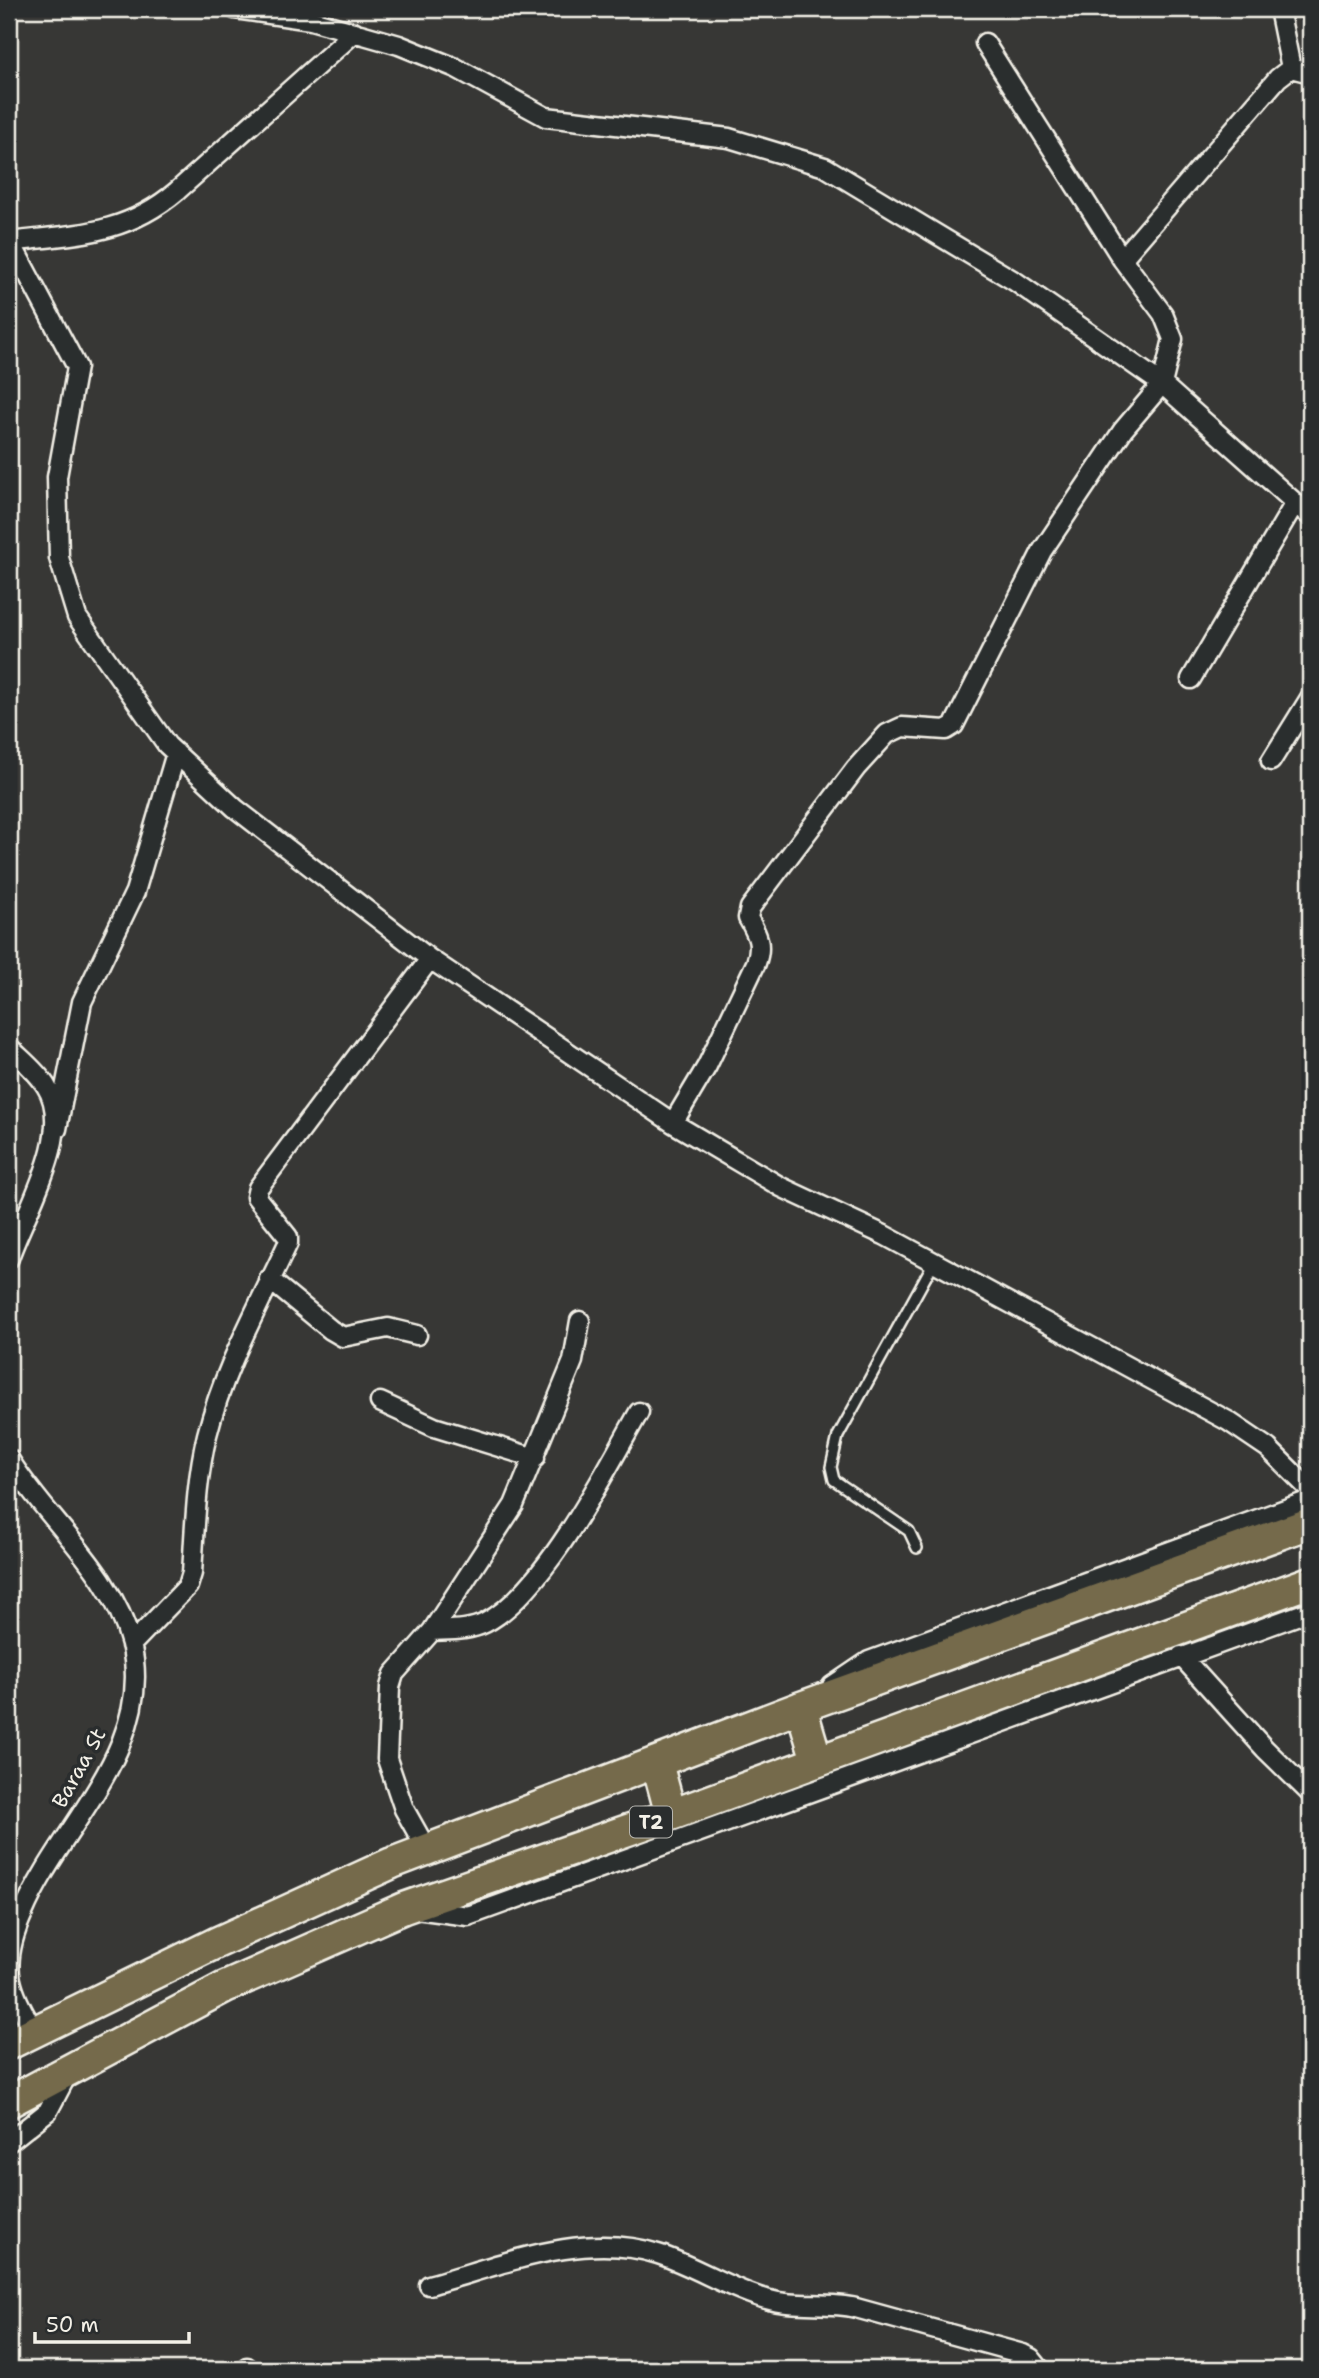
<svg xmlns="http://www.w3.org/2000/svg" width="1319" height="2378" font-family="'Shantell Sans',sans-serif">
  <rect width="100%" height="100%" fill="#373735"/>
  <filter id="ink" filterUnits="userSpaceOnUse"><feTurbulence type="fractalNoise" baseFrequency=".0143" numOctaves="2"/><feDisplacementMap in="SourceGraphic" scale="14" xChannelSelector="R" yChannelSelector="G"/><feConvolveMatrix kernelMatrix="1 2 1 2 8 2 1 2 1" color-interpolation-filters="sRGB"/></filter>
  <g filter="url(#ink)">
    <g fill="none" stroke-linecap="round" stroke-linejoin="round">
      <g stroke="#f4f1e8" stroke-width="14">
        <path id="service" d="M 917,1548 L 909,1531 L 834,1480 L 831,1467 L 838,1436 L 934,1262"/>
      </g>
      <g stroke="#f4f1e8" stroke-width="23">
        <path id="minor" d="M 235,9 L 311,20 L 399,45 L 456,68 L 546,117 L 729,138 L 825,167 L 1016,282 L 1162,384 L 1310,516
          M 1279,9 L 1291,68
          M 9,239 L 77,367 L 57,477 L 59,558 L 77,617 L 167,745 L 235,808 L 430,959 L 673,1123 L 781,1187 L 884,1235 L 1228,1421 L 1268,1448 L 1310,1490
          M 9,242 C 74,234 124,236 177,191 L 355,32
          M 1122,259 L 1278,78 L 1291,68 L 1310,73
          M 1191,679 L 1295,503
          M 1271,761 L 1310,698
          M 9,1047 C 21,1059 37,1071 46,1086 C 76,1132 24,1213 9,1258
          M 673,1123 L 707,1066 L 756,963 C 763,944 757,934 748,918 L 750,908 L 856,768 L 887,734 L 902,727 L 946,730 L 954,725 L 1042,551 L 1123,430 L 1162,384 L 1173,339 L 1163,314 L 1122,259 L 985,43
          M 57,1129 L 82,1002 L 135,892 L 176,753
          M 269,1279 L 331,1330 L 343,1337 L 388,1328 L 417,1335
          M 380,1402 L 434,1427 L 535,1458
          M 9,1459 C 47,1521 113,1571 131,1644 C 156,1746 59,1827 23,1913 C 14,1933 6,1958 11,1980 C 15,1999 26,2016 35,2033
          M 432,1631 C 449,1630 469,1631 485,1623 C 544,1593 606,1470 639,1412
          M 131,1645 L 188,1586 L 192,1573 C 195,1527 196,1480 207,1435 C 224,1367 259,1306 288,1243 L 288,1237 L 256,1197 L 258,1188 L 430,959
          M 1181,1656 L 1265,1749 L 1310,1793
          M 832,1686 L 869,1661 L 1310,1500
          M 427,1850 L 404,1809 L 387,1759 L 390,1687 L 394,1674 L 432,1631 L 514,1505 L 573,1361 L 580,1321
          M 416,1909 L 468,1916 L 1310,1611
          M 9,2142 L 48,2111 L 67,2075
          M 429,2285 C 502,2265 583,2230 658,2254 C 695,2266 729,2289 766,2299 C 795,2308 827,2301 856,2308 L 1023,2354 L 1031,2358 L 1040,2369
          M 247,2367 L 247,2369"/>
      </g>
      <g stroke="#f4f1e8" stroke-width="35">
        <path id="trunk" d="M 801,1707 L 817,1761
          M 657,1763 L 671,1815
          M 9,2044 L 216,1943 L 392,1863 L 801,1707 L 1310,1523
          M 9,2102 L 225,1987 L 404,1908 L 671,1815 L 1310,1582"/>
      </g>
      <use href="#service" stroke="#2a2d2e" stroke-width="9"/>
      <use href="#minor" stroke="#2a2d2e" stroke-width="18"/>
      <use href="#trunk" stroke="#746b4b" stroke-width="30"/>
    </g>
  </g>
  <g text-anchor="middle" stroke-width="7" stroke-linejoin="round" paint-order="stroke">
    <rect fill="#2a2d2e" stroke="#b7b6b0" stroke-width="2" x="630" y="1806.5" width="42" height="31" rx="5"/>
    <g font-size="19" font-weight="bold" fill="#f4f1e8">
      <text x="651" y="1829">T2</text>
    </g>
    <g font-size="21" fill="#f4f1e8" stroke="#2a2d2e">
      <text transform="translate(79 1768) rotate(-61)" y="7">Baraa St</text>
    </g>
  </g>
  <rect width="1319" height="2378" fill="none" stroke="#2a2d2e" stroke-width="35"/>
  <rect x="18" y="18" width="1284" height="2343" fill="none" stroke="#f4f1e8" stroke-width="2.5" filter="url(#ink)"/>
  <path d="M35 2332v10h154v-10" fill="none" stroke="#f4f1e8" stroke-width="3.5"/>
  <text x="46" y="2332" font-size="21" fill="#f4f1e8" stroke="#2a2d2e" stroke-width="5" paint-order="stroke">50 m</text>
</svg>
